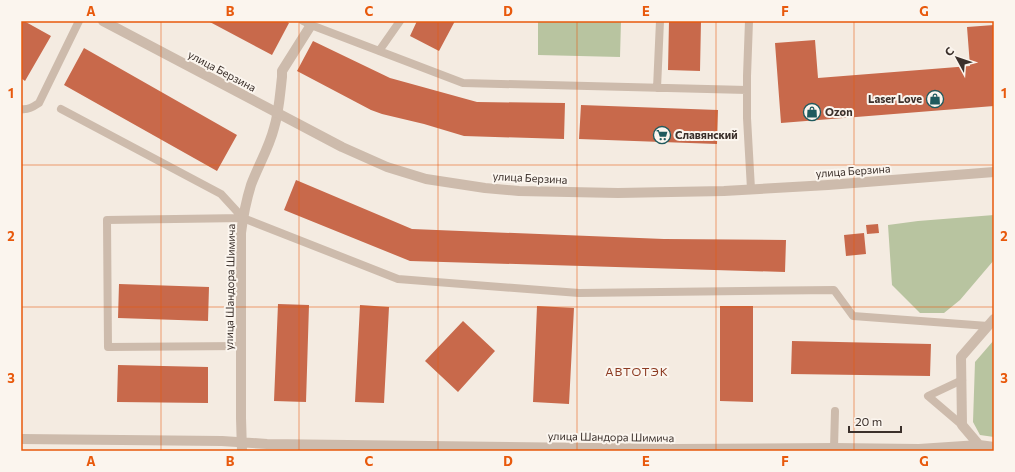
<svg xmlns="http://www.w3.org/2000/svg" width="1015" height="472" font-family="Commissioner,sans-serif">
  <rect width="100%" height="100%" fill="#f4ebe1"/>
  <path fill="#b8c4a0" d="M 538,21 L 621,21 L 620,57 L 538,55 Z
    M 994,215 L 994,260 L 960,300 L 944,313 L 920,313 L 892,285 L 888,225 L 918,221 Z
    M 994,340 L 994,437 L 980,435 L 973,422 L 975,362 Z"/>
  <path fill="#c8694b" d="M 21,21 L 24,21 L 51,36 L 25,81 L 21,78 Z
    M 208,21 L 286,21 L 289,23 L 272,55 Z
    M 417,21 L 455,21 L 439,51 L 410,36 Z
    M 669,21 L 701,21 L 700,71 L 668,70 Z
    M 994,25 L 994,106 L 781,123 L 775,43 L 815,40 L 818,78 L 970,66 L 967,27 Z
    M 313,41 L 390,78 L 477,102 L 565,103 L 564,139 L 464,136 L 424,124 L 382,114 L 371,110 L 297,71 Z
    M 84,48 L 237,135 L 217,171 L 64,85 Z
    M 581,105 L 718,110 L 717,144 L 579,139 Z
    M 296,180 L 412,229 L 664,239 L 786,240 L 785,272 L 410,261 L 284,210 Z
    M 878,224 L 879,233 L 867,234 L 866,225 Z
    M 864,233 L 866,254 L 846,256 L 844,235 Z
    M 119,284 L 209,287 L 208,321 L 118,318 Z
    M 278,304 L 309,305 L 306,402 L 274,401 Z
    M 360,305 L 389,307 L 384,403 L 355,402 Z
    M 537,306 L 574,308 L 569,404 L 533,402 Z
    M 720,306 L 753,306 L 753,402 L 720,401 Z
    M 463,321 L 495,351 L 458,392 L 425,361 Z
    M 792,341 L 931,344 L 930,376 L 791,374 Z
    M 118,365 L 208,367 L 208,403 L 117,402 Z"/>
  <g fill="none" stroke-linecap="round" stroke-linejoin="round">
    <path stroke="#cdbbac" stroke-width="8" d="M 303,21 L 311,25 L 463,83 L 747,90
      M 749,21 L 747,76 L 747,118 L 751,189
      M 379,51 L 400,21
      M 657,88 L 660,21
      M 21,109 C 28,110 33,107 39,103 L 79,21
      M 61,109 L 221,194 L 243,218
      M 241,346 L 108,347 L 107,220 L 243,218 L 398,279 L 579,293 L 834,290 L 853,316 L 988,326
      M 962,380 L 928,396 L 962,425
      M 834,448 L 835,411"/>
    <path stroke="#cdbbac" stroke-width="10" d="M 994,319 L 961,357 L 962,425 L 979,445 L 994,447
      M 21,439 L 222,441 L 267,444 L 675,449 L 834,448 L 919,449 L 979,445
      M 242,451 L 241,418 L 241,233 C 243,217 246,201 251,185 C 258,166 269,148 274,128 C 279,112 280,94 282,77 L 282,71 L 311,25"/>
    <path stroke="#cdbbac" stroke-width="10" d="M 103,21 L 342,147 L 387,167 L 426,179 L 485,188 L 519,191 L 618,193 L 724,191 L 828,185 L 994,172"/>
  </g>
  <path fill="none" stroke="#e8590c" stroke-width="1" stroke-opacity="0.55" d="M 161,21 L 161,451M 299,21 L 299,451M 438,21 L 438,451M 577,21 L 577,451M 716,21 L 716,451M 854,21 L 854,451M 21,165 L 994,165M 21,307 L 994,307"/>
  <defs>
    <g id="shop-ring" transform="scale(0.9)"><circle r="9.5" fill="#fbf5ee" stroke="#1f5a5e" stroke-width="1.5"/><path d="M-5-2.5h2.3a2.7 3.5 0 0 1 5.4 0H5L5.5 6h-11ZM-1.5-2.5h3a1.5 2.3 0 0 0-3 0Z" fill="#1f5a5e"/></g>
    <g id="supermarket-ring" transform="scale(0.9)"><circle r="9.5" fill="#fbf5ee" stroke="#1f5a5e" stroke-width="1.5"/><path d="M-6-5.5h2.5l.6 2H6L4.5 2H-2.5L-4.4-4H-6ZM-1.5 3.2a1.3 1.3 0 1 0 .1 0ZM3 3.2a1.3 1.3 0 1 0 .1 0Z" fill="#1f5a5e"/></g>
  </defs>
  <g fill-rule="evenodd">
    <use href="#shop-ring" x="935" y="99"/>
    <use href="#shop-ring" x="812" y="112"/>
    <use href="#supermarket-ring" x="662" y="135"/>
  </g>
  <g text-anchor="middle" stroke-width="4" stroke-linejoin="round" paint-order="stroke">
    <g font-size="11" fill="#3b302b" stroke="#fbf5ee">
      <text transform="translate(222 71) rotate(28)" y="4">улица Берзина</text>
      <text transform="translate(853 171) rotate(-4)" y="4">улица Берзина</text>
      <text transform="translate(530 178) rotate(3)" y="4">улица Берзина</text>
      <text transform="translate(230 287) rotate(-89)" y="4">улица Шандора Шимича</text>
      <text transform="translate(611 437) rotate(1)" y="4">улица Шандора Шимича</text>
    </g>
    <g font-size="11" font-weight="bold" fill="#3b302b" stroke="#fbf5ee" text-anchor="start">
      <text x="922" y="103" text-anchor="end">Laser Love</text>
      <text x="825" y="116">Ozon</text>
      <text x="675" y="139">Славянский</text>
    </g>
    <g font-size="12" letter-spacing="1" fill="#8c3b22" stroke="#fbf5ee">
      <text x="637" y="376">АВТОТЭК</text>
    </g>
  </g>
  <rect width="1015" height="472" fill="none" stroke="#fbf5ee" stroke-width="44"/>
  <g transform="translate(957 58) rotate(310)" stroke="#fbf5ee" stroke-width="3" paint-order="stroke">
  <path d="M0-3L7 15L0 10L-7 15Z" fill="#3b302b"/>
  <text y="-6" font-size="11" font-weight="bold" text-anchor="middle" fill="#3b302b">С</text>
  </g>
  <path d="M849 426v6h52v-6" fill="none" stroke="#3b302b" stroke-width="2"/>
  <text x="855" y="426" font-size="12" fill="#3b302b" stroke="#fbf5ee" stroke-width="3" paint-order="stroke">20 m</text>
  <rect x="22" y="22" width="971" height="428" fill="none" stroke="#e8590c" stroke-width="1.5"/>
  <g font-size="13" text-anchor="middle" font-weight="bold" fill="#e8590c">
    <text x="91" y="16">A</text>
    <text x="230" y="16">B</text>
    <text x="369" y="16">C</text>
    <text x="508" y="16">D</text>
    <text x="646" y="16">E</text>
    <text x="785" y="16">F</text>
    <text x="924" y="16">G</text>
    <text x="11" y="98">1</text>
    <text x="1004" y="98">1</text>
    <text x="11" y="241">2</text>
    <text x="1004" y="241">2</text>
    <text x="11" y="383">3</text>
    <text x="1004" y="383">3</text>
    <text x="91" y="466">A</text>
    <text x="230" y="466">B</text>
    <text x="369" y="466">C</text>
    <text x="508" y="466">D</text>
    <text x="646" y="466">E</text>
    <text x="785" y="466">F</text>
    <text x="924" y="466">G</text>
  </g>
</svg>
